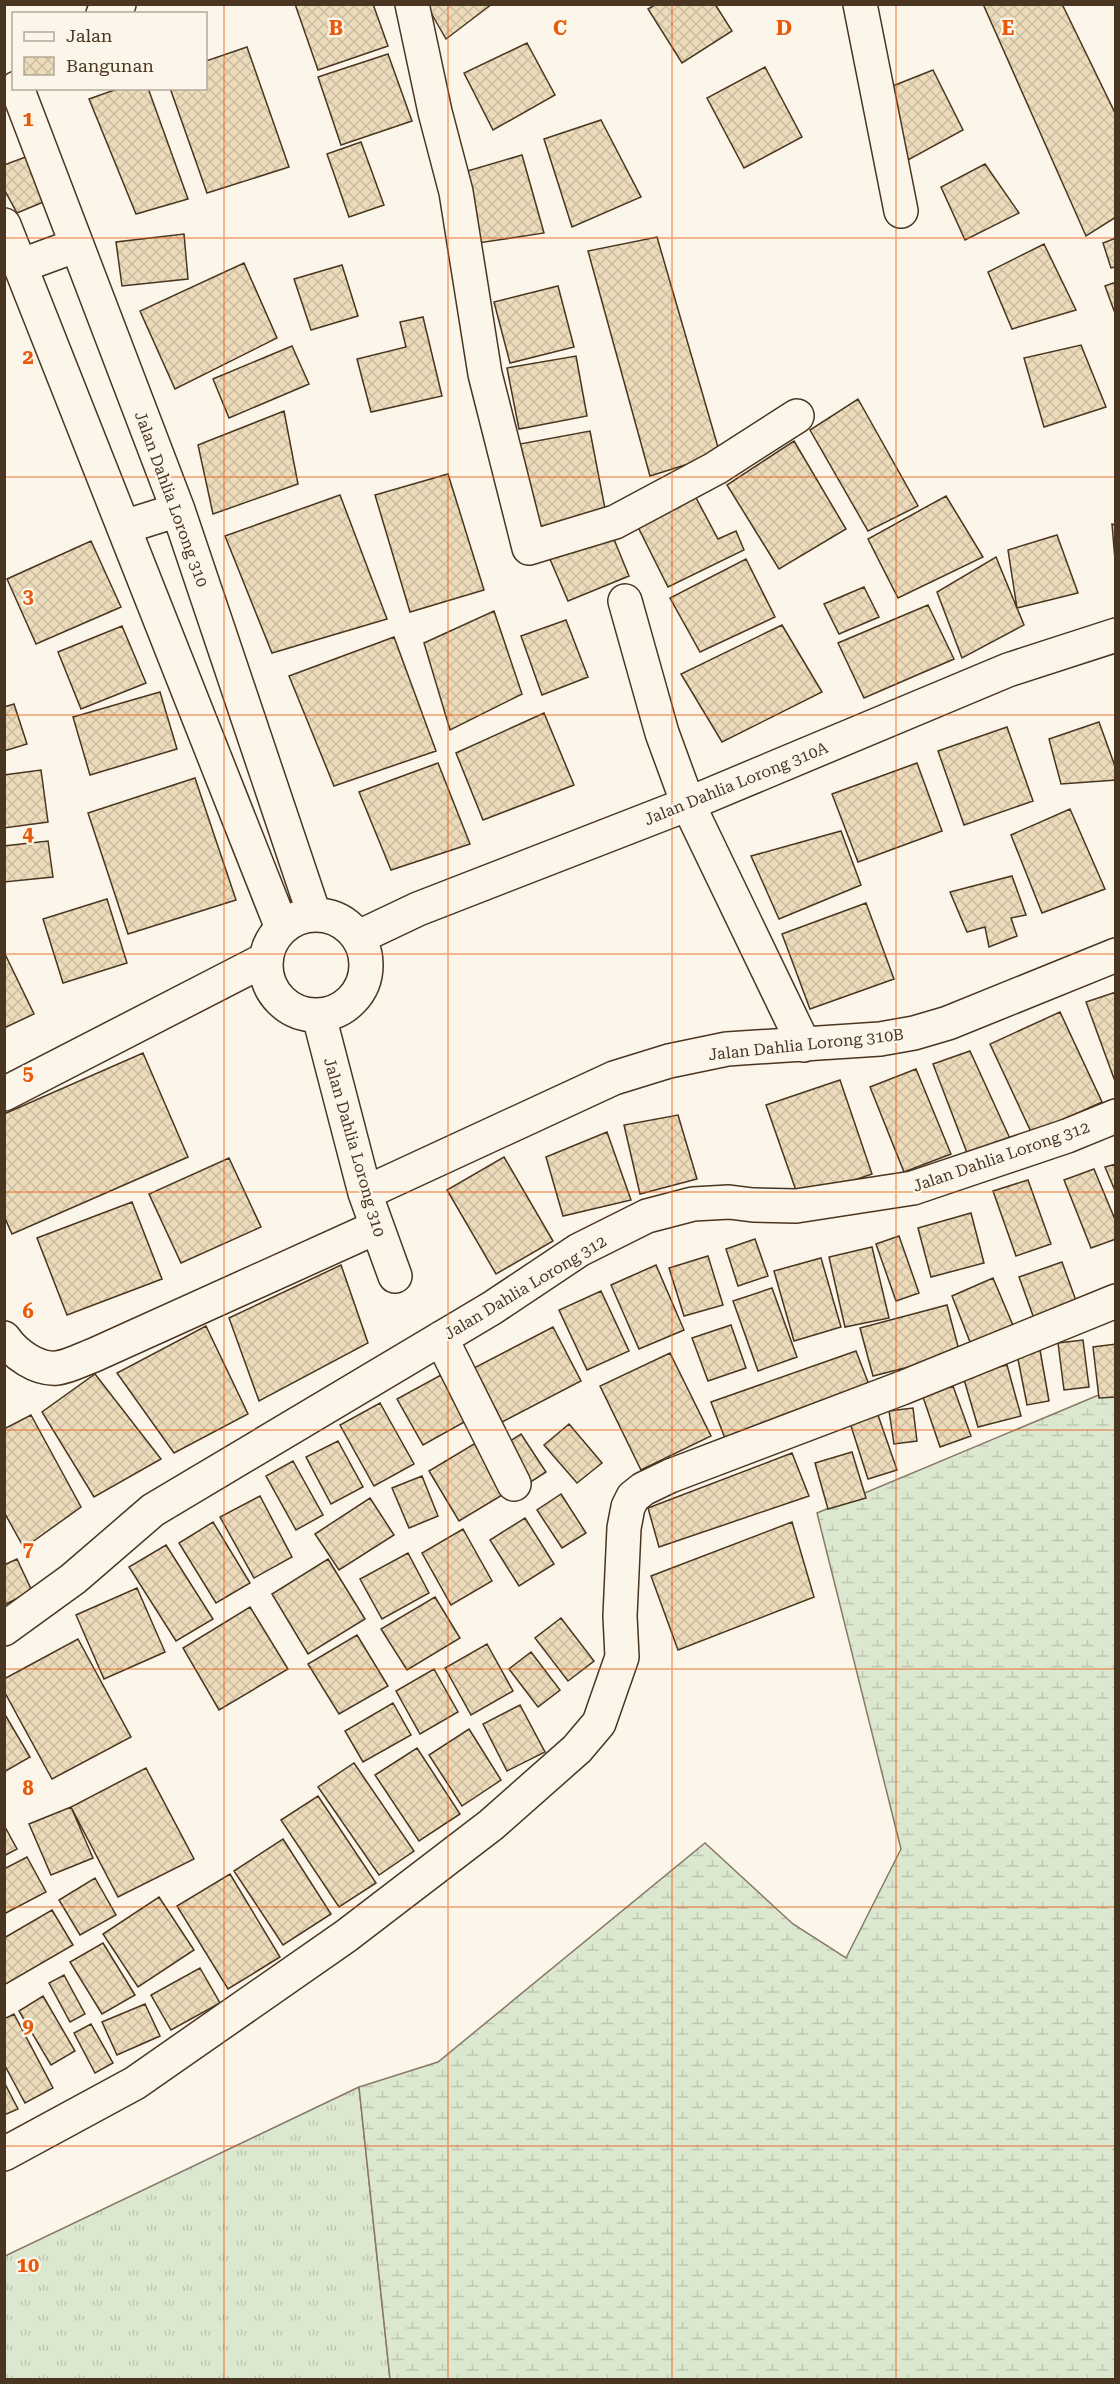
<svg xmlns="http://www.w3.org/2000/svg" width="1120" height="2384" font-family="'Roboto Serif',serif">
  <defs>
    <pattern id="grass-tufts" width="24" height="20" patternUnits="userSpaceOnUse" patternTransform="scale(1.5)"><rect width="24" height="20" fill="#dce7d0"/><path d="M3 7l-1-3M5 7V3M7 7l1-3M15 17l-1-3M17 17v-4M19 17l1-3" fill="none" stroke="#bec7b2"/></pattern>
    <pattern id="wetland-marsh" width="20" height="14" patternUnits="userSpaceOnUse" patternTransform="scale(1.5)"><rect width="20" height="14" fill="#dce7d0"/><path d="M1 5h8M5 5V1M11 12h8M15 12V8" fill="none" stroke="#bec7b2"/></pattern>
    <pattern id="building-cross-hatch" width="8" height="8" patternUnits="userSpaceOnUse" patternTransform="scale(1.5)"><rect width="8" height="8" fill="#ecdcbc"/><path d="M0 0l8 8M0 8l8-8" fill="none" stroke="#ccbda1"/></pattern>
  </defs>
  <rect width="100%" height="100%" fill="#fbf6e9"/>
  <path fill="url(#grass-tufts)" stroke="#887966" stroke-width="1.5" d="M 359,2087 L 390,2379 L 5,2380 L 5,2256 Z"/>
  <path fill="url(#wetland-marsh)" stroke="#887966" stroke-width="1.5" d="M 1113,1389 L 1116,1396 L 1115,2379 L 390,2379 L 359,2087 L 438,2062 L 705,1843 L 793,1924 L 846,1958 L 901,1849 L 817,1513 Z"/>
  <path fill="url(#building-cross-hatch)" stroke="#4a3520" stroke-width="1.5" d="M 295,4 L 373,4 L 388,46 L 318,70 Z
    M 426,4 L 492,4 L 446,39 Z
    M 656,4 L 715,4 L 732,31 L 682,63 L 648,9 Z
    M 983,4 L 1062,4 L 1116,115 L 1116,217 L 1086,236 Z
    M 527,43 L 555,95 L 493,130 L 464,73 Z
    M 247,47 L 289,167 L 207,193 L 170,88 L 206,88 L 206,61 Z
    M 388,54 L 412,121 L 341,145 L 318,77 Z
    M 765,67 L 802,137 L 744,168 L 707,98 Z
    M 933,70 L 963,130 L 908,160 L 880,91 Z
    M 120,88 L 148,88 L 188,199 L 136,214 L 89,99 Z
    M 601,120 L 641,197 L 572,227 L 544,139 Z
    M 361,142 L 384,205 L 349,217 L 327,154 Z
    M 31,155 L 48,200 L 17,213 L 4,189 L 4,165 Z
    M 522,155 L 544,233 L 478,243 L 464,172 Z
    M 985,164 L 1019,213 L 965,240 L 941,187 Z
    M 184,234 L 188,279 L 122,286 L 116,242 Z
    M 657,237 L 720,454 L 650,476 L 588,251 Z
    M 1116,238 L 1116,267 L 1111,268 L 1103,243 Z
    M 1044,244 L 1076,310 L 1012,329 L 988,272 Z
    M 244,263 L 277,338 L 175,389 L 140,311 Z
    M 342,265 L 358,316 L 311,330 L 294,279 Z
    M 1116,282 L 1116,316 L 1105,286 Z
    M 558,286 L 574,347 L 510,363 L 494,302 Z
    M 423,317 L 442,396 L 371,412 L 357,359 L 406,347 L 400,322 Z
    M 1081,345 L 1106,407 L 1044,427 L 1024,358 Z
    M 292,346 L 309,384 L 229,418 L 213,379 Z
    M 576,356 L 587,416 L 519,429 L 507,368 Z
    M 858,399 L 918,506 L 868,531 L 810,430 Z
    M 284,411 L 298,484 L 213,514 L 198,445 Z
    M 590,431 L 607,519 L 538,532 L 520,444 Z
    M 794,441 L 846,529 L 779,569 L 727,485 Z
    M 448,474 L 484,590 L 410,612 L 375,495 Z
    M 694,494 L 718,539 L 736,531 L 744,550 L 668,587 L 636,523 Z
    M 340,495 L 387,619 L 272,653 L 225,536 Z
    M 946,496 L 983,557 L 898,598 L 868,539 Z
    M 1112,524 L 1116,525 L 1116,572 Z
    M 611,532 L 629,576 L 568,601 L 549,557 Z
    M 1057,535 L 1078,593 L 1017,608 L 1008,550 Z
    M 91,541 L 121,607 L 36,644 L 7,579 Z
    M 996,557 L 1024,625 L 962,658 L 937,592 Z
    M 746,559 L 775,617 L 700,652 L 670,598 Z
    M 864,587 L 879,617 L 839,634 L 824,604 Z
    M 928,605 L 954,659 L 864,698 L 838,643 Z
    M 494,611 L 522,694 L 450,730 L 424,643 Z
    M 566,620 L 588,677 L 542,695 L 521,636 Z
    M 782,625 L 822,692 L 722,742 L 681,674 Z
    M 122,626 L 146,683 L 81,709 L 58,652 Z
    M 394,637 L 436,751 L 334,786 L 289,676 Z
    M 160,692 L 177,749 L 90,775 L 73,717 Z
    M 14,704 L 27,744 L 4,751 L 4,707 Z
    M 544,713 L 574,785 L 483,820 L 456,753 Z
    M 1099,722 L 1116,769 L 1116,780 L 1061,784 L 1049,739 Z
    M 1007,727 L 1033,801 L 964,825 L 938,751 Z
    M 438,763 L 470,844 L 391,870 L 359,792 Z
    M 917,763 L 942,831 L 858,862 L 832,794 Z
    M 41,770 L 48,822 L 4,828 L 4,775 Z
    M 195,778 L 236,900 L 128,934 L 88,813 Z
    M 1070,809 L 1105,889 L 1042,913 L 1011,835 Z
    M 841,831 L 861,885 L 779,919 L 751,856 Z
    M 48,841 L 53,877 L 4,882 L 4,846 Z
    M 1012,876 L 1026,915 L 1011,918 L 1017,936 L 989,947 L 985,927 L 967,932 L 950,892 Z
    M 107,899 L 127,963 L 63,983 L 43,919 Z
    M 866,903 L 894,979 L 810,1009 L 782,934 Z
    M 4,952 L 34,1014 L 4,1028 Z
    M 1116,992 L 1116,1084 L 1086,1002 Z
    M 1060,1012 L 1102,1102 L 1032,1134 L 990,1044 Z
    M 970,1051 L 1012,1143 L 969,1158 L 933,1064 Z
    M 143,1053 L 188,1157 L 12,1234 L 4,1216 L 4,1114 Z
    M 916,1069 L 951,1154 L 904,1172 L 870,1087 Z
    M 840,1080 L 872,1174 L 799,1199 L 766,1105 Z
    M 678,1115 L 697,1179 L 640,1194 L 624,1125 Z
    M 607,1132 L 631,1200 L 563,1216 L 546,1157 Z
    M 504,1157 L 553,1241 L 496,1274 L 447,1190 Z
    M 229,1158 L 261,1227 L 181,1263 L 149,1194 Z
    M 1116,1164 L 1116,1193 L 1105,1167 Z
    M 1094,1169 L 1116,1222 L 1116,1239 L 1091,1248 L 1064,1180 Z
    M 1028,1180 L 1051,1244 L 1016,1256 L 993,1191 Z
    M 132,1202 L 162,1279 L 67,1315 L 37,1238 Z
    M 971,1213 L 984,1263 L 931,1277 L 918,1228 Z
    M 899,1236 L 919,1293 L 896,1301 L 876,1244 Z
    M 755,1239 L 768,1276 L 738,1286 L 726,1249 Z
    M 872,1247 L 889,1318 L 845,1327 L 829,1257 Z
    M 708,1256 L 723,1305 L 684,1316 L 669,1268 Z
    M 821,1258 L 841,1327 L 794,1341 L 774,1271 Z
    M 1062,1262 L 1079,1309 L 1036,1324 L 1019,1277 Z
    M 341,1265 L 368,1343 L 259,1401 L 229,1318 Z
    M 656,1265 L 684,1330 L 639,1349 L 611,1285 Z
    M 993,1278 L 1015,1330 L 972,1347 L 952,1296 Z
    M 772,1288 L 797,1357 L 758,1371 L 733,1301 Z
    M 601,1291 L 629,1351 L 587,1370 L 559,1310 Z
    M 947,1305 L 960,1354 L 873,1376 L 860,1328 Z
    M 731,1325 L 746,1368 L 708,1381 L 692,1338 Z
    M 206,1326 L 248,1414 L 174,1453 L 117,1373 Z
    M 553,1327 L 581,1381 L 502,1422 L 474,1368 Z
    M 1083,1340 L 1089,1387 L 1064,1390 L 1058,1343 Z
    M 1116,1344 L 1116,1397 L 1099,1398 L 1093,1347 Z
    M 1040,1350 L 1049,1401 L 1027,1405 L 1017,1354 Z
    M 856,1351 L 871,1390 L 726,1441 L 711,1402 Z
    M 670,1353 L 711,1436 L 641,1470 L 600,1386 Z
    M 1007,1365 L 1021,1416 L 978,1427 L 963,1376 Z
    M 452,1369 L 477,1415 L 423,1445 L 397,1399 Z
    M 95,1374 L 161,1459 L 94,1497 L 42,1412 Z
    M 953,1386 L 971,1436 L 940,1447 L 923,1397 Z
    M 380,1403 L 414,1464 L 374,1486 L 340,1425 Z
    M 913,1408 L 917,1441 L 894,1444 L 889,1411 Z
    M 31,1415 L 81,1507 L 24,1548 L 4,1512 L 4,1429 Z
    M 878,1415 L 897,1470 L 868,1479 L 850,1423 Z
    M 569,1424 L 602,1463 L 577,1483 L 544,1445 Z
    M 521,1434 L 546,1472 L 526,1485 L 501,1447 Z
    M 338,1441 L 363,1487 L 331,1504 L 306,1457 Z
    M 479,1441 L 509,1491 L 459,1521 L 429,1471 Z
    M 852,1452 L 866,1498 L 828,1509 L 815,1463 Z
    M 792,1453 L 809,1496 L 659,1547 L 648,1508 Z
    M 293,1461 L 323,1515 L 296,1530 L 266,1476 Z
    M 422,1476 L 438,1516 L 409,1528 L 392,1488 Z
    M 561,1494 L 586,1533 L 562,1548 L 537,1510 Z
    M 260,1496 L 292,1557 L 254,1578 L 220,1517 Z
    M 370,1498 L 394,1535 L 339,1570 L 315,1534 Z
    M 525,1518 L 554,1564 L 519,1586 L 490,1540 Z
    M 213,1522 L 250,1583 L 216,1603 L 179,1543 Z
    M 792,1522 L 814,1597 L 678,1650 L 651,1576 Z
    M 463,1529 L 492,1581 L 451,1605 L 422,1553 Z
    M 166,1545 L 213,1619 L 176,1641 L 129,1567 Z
    M 408,1553 L 429,1593 L 382,1619 L 360,1579 Z
    M 17,1559 L 32,1591 L 4,1605 L 4,1565 Z
    M 328,1559 L 365,1619 L 308,1654 L 272,1594 Z
    M 137,1588 L 165,1652 L 104,1679 L 76,1615 Z
    M 435,1597 L 460,1638 L 407,1670 L 381,1629 Z
    M 250,1607 L 288,1669 L 219,1710 L 183,1648 Z
    M 561,1618 L 594,1661 L 568,1681 L 535,1638 Z
    M 357,1635 L 388,1686 L 339,1714 L 308,1664 Z
    M 78,1639 L 131,1737 L 52,1779 L 4,1691 L 4,1679 Z
    M 487,1644 L 513,1691 L 471,1715 L 445,1668 Z
    M 531,1652 L 560,1690 L 538,1707 L 509,1669 Z
    M 434,1669 L 458,1712 L 420,1734 L 396,1691 Z
    M 393,1703 L 411,1735 L 363,1762 L 345,1731 Z
    M 520,1705 L 545,1752 L 507,1771 L 483,1724 Z
    M 4,1713 L 30,1757 L 4,1772 Z
    M 469,1729 L 501,1780 L 462,1806 L 429,1755 Z
    M 417,1748 L 460,1814 L 419,1841 L 375,1775 Z
    M 354,1763 L 414,1851 L 379,1875 L 318,1787 Z
    M 146,1768 L 194,1859 L 118,1897 L 71,1807 Z
    M 318,1796 L 376,1883 L 339,1907 L 281,1820 Z
    M 71,1807 L 93,1858 L 51,1875 L 29,1824 Z
    M 4,1825 L 17,1849 L 4,1856 Z
    M 283,1839 L 331,1914 L 283,1945 L 234,1871 Z
    M 27,1857 L 46,1892 L 4,1914 L 4,1869 Z
    M 230,1874 L 280,1957 L 228,1989 L 177,1906 Z
    M 95,1878 L 116,1915 L 80,1935 L 59,1900 Z
    M 159,1897 L 194,1950 L 138,1987 L 103,1934 Z
    M 52,1910 L 73,1945 L 4,1985 L 4,1938 Z
    M 103,1943 L 135,1995 L 102,2014 L 70,1962 Z
    M 200,1968 L 220,2003 L 171,2030 L 151,1995 Z
    M 64,1975 L 85,2014 L 70,2022 L 49,1983 Z
    M 43,1996 L 75,2051 L 51,2065 L 19,2011 Z
    M 145,2004 L 160,2036 L 117,2055 L 102,2022 Z
    M 14,2014 L 53,2088 L 25,2103 L 4,2064 L 4,2019 Z
    M 91,2024 L 113,2063 L 95,2073 L 74,2033 Z
    M 4,2082 L 18,2109 L 4,2115 Z"/>
  <g fill="none" stroke-linecap="round" stroke-linejoin="round">
    <g stroke="#4a3520" stroke-width="36">
      <path id="street" d="M 412,4 L 435,112 L 456,192 L 485,374 L 529,548 L 615,522 L 716,468 L 797,416
        M 860,4 L 901,211
        M 103,14 L 119,4
        M 17,88 L 178,510 L 314,914
        M 4,225 L 282,928
        M 20,266 L 77,245
        M 124,527 L 178,510
        M 625,601 L 662,733 L 688,804 L 804,1045
        M266 965a50 50 0 1 1 100 0a50 50 0 1 1-100 0Z
        M 359,937 L 418,909 L 688,804 L 1008,670 L 1116,635
        M 319,1016 L 365,1193 L 395,1276
        M 4,1094 L 266,959
        M 365,1193 L 614,1078 L 669,1061 L 727,1049 L 880,1039 L 914,1033 L 948,1023 L 1116,955
        M 4,1338 C 15,1354 37,1370 57,1368 C 68,1367 83,1359 94,1355 L 377,1227
        M 441,1338 L 514,1484
        M 4,1629 L 73,1579 L 153,1510 L 492,1308 L 579,1250 L 647,1216 L 693,1204 L 729,1202 L 753,1205 L 796,1206 L 913,1188 L 1067,1136 L 1116,1116
        M 4,2154 L 135,2083 L 346,1936 L 491,1825 L 577,1749 L 599,1723 L 622,1657 L 620,1616 L 624,1528 L 628,1507 L 633,1497 L 643,1489 L 670,1476 L 902,1388 L 1116,1301"/>
    </g>
    <use href="#street" stroke="#fbf6e9" stroke-width="33"/>
  </g>
  <path fill="none" stroke="#e8590c" stroke-width="1.5" stroke-opacity="0.55" d="M 224,4 L 224,2380M 448,4 L 448,2380M 672,4 L 672,2380M 896,4 L 896,2380M 4,238 L 1116,238M 4,477 L 1116,477M 4,715 L 1116,715M 4,954 L 1116,954M 4,1192 L 1116,1192M 4,1430 L 1116,1430M 4,1669 L 1116,1669M 4,1907 L 1116,1907M 4,2146 L 1116,2146"/>
  <g text-anchor="middle" stroke-width="4.5" stroke-linejoin="round" paint-order="stroke">
    <g font-size="16" fill="#4a3520" stroke="#fbf6e9">
      <text transform="translate(172 499) rotate(70)" y="6">Jalan Dahlia Lorong 310</text>
      <text transform="translate(736 783) rotate(-22)" y="6">Jalan Dahlia Lorong 310A</text>
      <text transform="translate(806 1044) rotate(-6)" y="6">Jalan Dahlia Lorong 310B</text>
      <text transform="translate(355 1147) rotate(74)" y="6">Jalan Dahlia Lorong 310</text>
      <text transform="translate(1001 1156) rotate(-19)" y="6">Jalan Dahlia Lorong 312</text>
      <text transform="translate(525 1287) rotate(-31)" y="6">Jalan Dahlia Lorong 312</text>
    </g>
  </g>
  <g font-size="20" text-anchor="middle" font-weight="bold" fill="#e8590c" stroke="#fbf6e9" stroke-width="4.5" stroke-linejoin="round" paint-order="stroke">
    <text x="336" y="35">B</text>
    <text x="560" y="35">C</text>
    <text x="784" y="35">D</text>
    <text x="1008" y="35">E</text>
    <text x="28" y="126">1</text>
    <text x="28" y="364">2</text>
    <text x="28" y="603">3</text>
    <text x="28" y="841">4</text>
    <text x="28" y="1080">5</text>
    <text x="28" y="1318">6</text>
    <text x="28" y="1556">7</text>
    <text x="28" y="1795">8</text>
    <text x="28" y="2033">9</text>
    <text x="28" y="2272">10</text>
  </g>
  <rect width="1120" height="2384" fill="none" stroke="#4a3520" stroke-width="12"/>
  <rect x="12" y="12" width="195" height="78" fill="#fbf6e9" stroke="#b4a999" stroke-width="1.5"/>
  <rect x="24" y="32" width="30" height="9" fill="#fbf6e9" stroke="#b4a999" stroke-width="1.5"/>
  <text x="66" y="42" font-size="18" fill="#4a3520">Jalan</text>
  <rect x="24" y="57" width="30" height="18" fill="url(#building-cross-hatch)" stroke="#b4a999" stroke-width="1.5"/>
  <text x="66" y="72" font-size="18" fill="#4a3520">Bangunan</text>
</svg>
